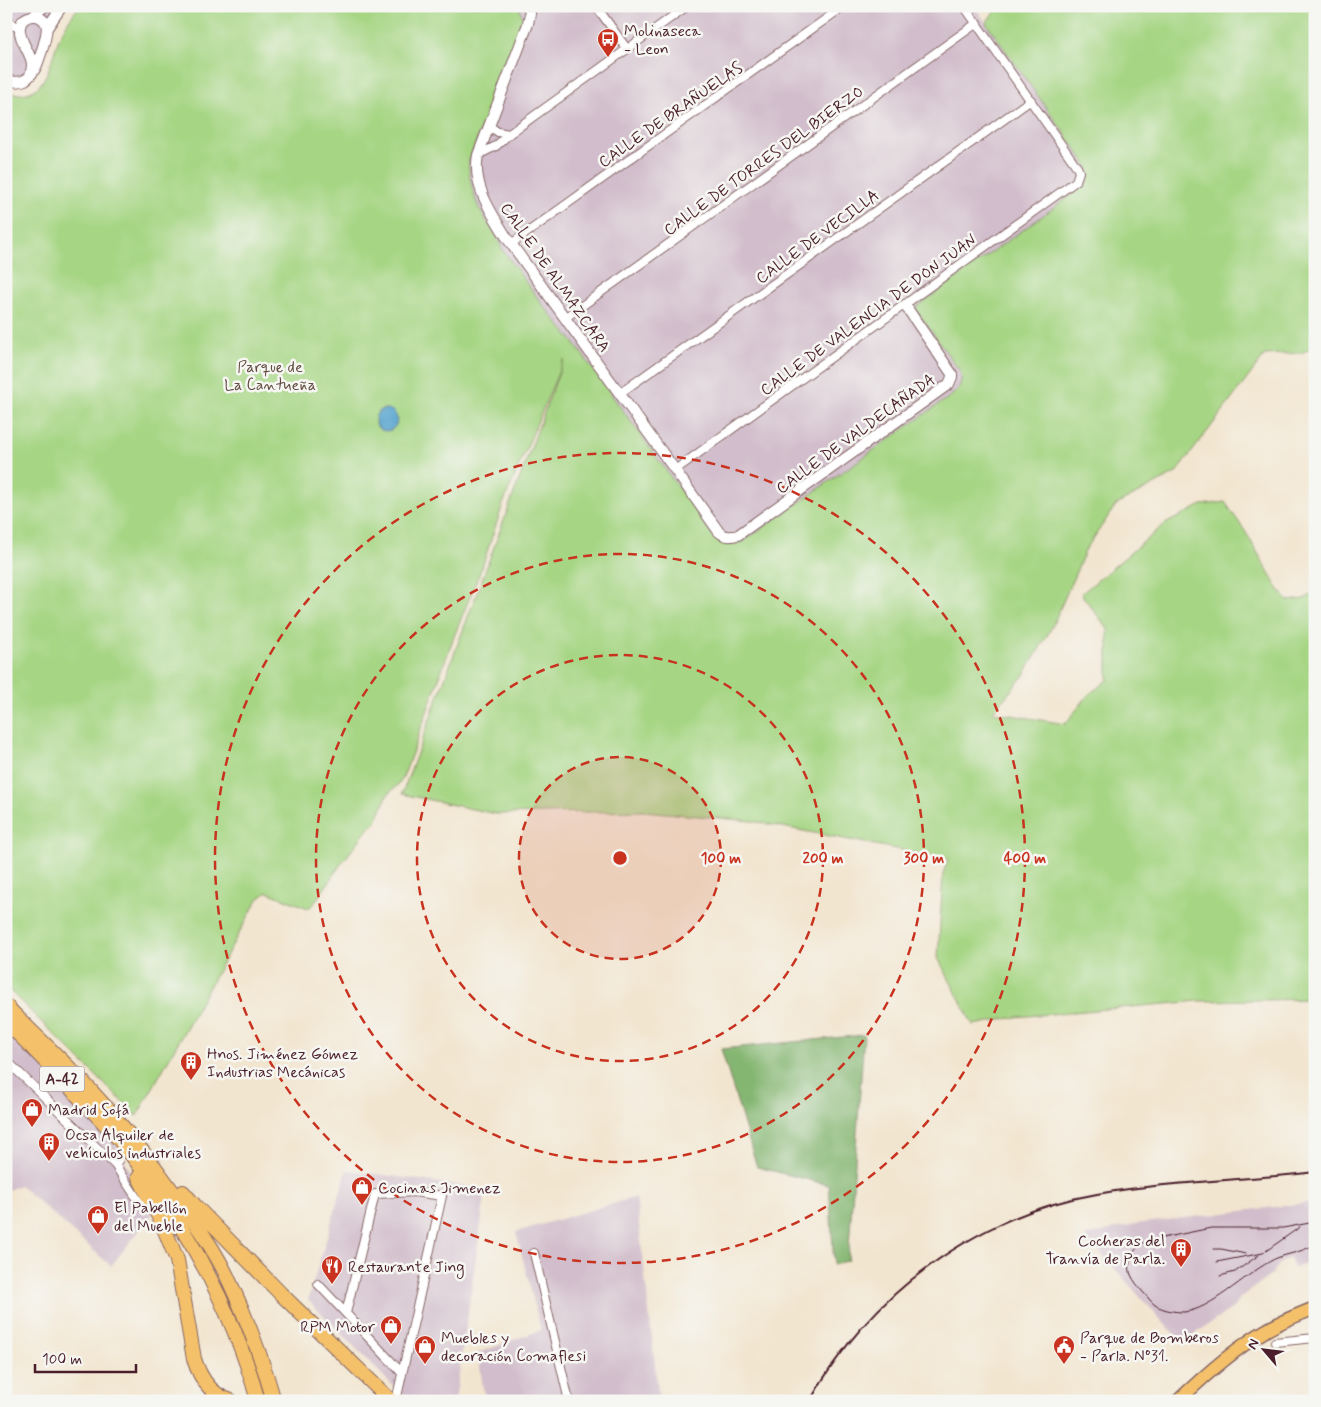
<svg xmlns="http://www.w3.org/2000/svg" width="1321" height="1407" font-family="Mynerve,sans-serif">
  <rect width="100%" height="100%" fill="#f6f6f2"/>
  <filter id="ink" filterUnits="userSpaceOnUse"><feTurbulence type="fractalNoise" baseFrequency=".02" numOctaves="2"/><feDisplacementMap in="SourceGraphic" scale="10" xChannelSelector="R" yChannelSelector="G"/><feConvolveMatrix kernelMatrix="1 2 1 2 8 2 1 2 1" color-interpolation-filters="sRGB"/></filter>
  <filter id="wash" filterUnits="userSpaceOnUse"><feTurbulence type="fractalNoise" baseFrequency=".0096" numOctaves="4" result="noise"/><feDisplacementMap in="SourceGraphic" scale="20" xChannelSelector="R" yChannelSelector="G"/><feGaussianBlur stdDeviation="1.12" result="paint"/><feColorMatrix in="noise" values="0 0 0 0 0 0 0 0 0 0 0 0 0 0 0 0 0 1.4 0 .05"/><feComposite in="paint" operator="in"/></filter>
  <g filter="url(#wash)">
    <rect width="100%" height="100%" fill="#f2e5cf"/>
    <path fill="#d1bdcb" d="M 6,6 L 67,6 L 46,39 L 24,82 L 6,78 Z
      M 519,6 L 974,6 L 1087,165 L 1090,171 L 1090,177 L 1085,185 L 915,308 L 961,373 L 962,381 L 959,389 L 952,395 L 744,541 L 733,545 L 724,544 L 717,540 L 712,534 L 572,340 L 542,304 L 502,249 L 499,239 L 481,214 L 477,203 L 468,168 L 469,160 L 521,8 Z
      M 6,1028 L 109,1132 L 153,1213 L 111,1266 L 20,1185 L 6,1191 Z
      M 347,1170 L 486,1189 L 455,1401 L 408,1401 L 308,1300 Z
      M 636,1197 L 659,1401 L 485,1401 L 478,1353 L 541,1330 L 516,1232 Z
      M 1315,1202 L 1315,1261 L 1294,1268 L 1290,1257 L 1286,1259 L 1278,1265 L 1271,1275 L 1241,1297 L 1234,1307 L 1182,1343 L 1085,1236 L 1135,1224 Z"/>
    <path fill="#a6d583" stroke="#787a57" d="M 80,6 L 519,6 L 523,20 L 469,160 C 467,174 475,202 482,214 C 489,226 498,235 502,249 L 542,304 L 572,340 L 712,534 C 722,546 730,546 744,541 L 952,395 C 960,388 962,383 961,373 L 915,308 L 1085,185 C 1089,177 1091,173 1087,165 L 986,23 L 998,6 L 1315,6 L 1315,347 L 1301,353 L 1265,355 L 1176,473 L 1116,505 L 1086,549 L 1052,627 L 1024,675 L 993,712 L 1065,724 L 1089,694 L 1108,680 L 1108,629 L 1081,594 L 1165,524 L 1202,505 L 1225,502 L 1245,531 L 1279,590 L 1288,601 L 1304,599 L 1315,593 L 1315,999 L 1199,1001 L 1016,1017 L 973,1025 L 938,958 L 943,874 L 948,859 L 752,821 L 644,811 L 496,814 L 402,794 L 564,359 L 503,504 L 482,567 L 453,639 L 406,770 L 400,783 L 388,794 L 375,823 L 368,829 L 341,864 L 313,905 L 308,908 L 267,892 L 258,899 L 137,1116 L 6,987 L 6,92 C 47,103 48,65 59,39 C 64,27 71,16 80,6 Z"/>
    <path fill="#84b671" stroke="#676a4e" d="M 864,1035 L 848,1260 L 834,1265 L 829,1185 L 757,1167 L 721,1049 Z"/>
    <path fill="#54a3ce" stroke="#4f617c" d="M375 420a11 11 0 1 1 22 0a11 11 0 1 1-22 0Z"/>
  </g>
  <g filter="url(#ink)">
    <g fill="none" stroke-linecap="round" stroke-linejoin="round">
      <g stroke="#856464" stroke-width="10">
        <path id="minor" d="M 596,6 L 627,49
          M 6,17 L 14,26 L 20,28
          M 489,126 L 498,132 L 509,134
          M 478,155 L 496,146 L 509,134 L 687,6
          M 511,244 L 844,6
          M 565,318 L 977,23
          M 619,394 L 1031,100
          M 675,470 L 1076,181 L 1079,172 L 1077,167 L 964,6
          M 6,1060 L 115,1165 L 140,1203
          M 115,1165 L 119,1159 L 120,1148
          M 534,1253 L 569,1401
          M 318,1284 L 402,1373
          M 346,1313 L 375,1194 L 415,1192 L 442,1196 L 396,1401
          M 1275,1342 L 1315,1338"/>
      </g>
      <g stroke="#856464" stroke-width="12">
        <path id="tertiary" d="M 528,6 L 530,13 L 528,24 L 478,155 C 472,186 491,212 507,238 L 675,470 L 719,532 C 725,537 730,537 738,535 L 949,384 L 952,377 L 952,374 L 905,305
          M 32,16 L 45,6
          M 47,28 L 62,6
          M 6,80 C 13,82 19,83 25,80 C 30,77 35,70 37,65 C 40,57 49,31 46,24 C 41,12 22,14 20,27 C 18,40 31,52 32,64 C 32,68 31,72 30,75"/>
      </g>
      <g stroke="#856464" stroke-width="15">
        <path id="primary" d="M 1178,1401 C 1205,1375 1233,1350 1265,1331 C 1281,1321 1298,1315 1315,1308"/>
      </g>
      <g stroke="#856464" stroke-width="16">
        <path id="motorway" d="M 6,1006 C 31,1032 58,1056 82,1081 C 117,1118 149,1158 178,1199 C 196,1224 214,1249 227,1276 C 246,1316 262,1358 274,1401
          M 6,1022 C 32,1046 56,1072 80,1098 C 99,1118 118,1136 134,1158 C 189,1231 234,1312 258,1401
          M 139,1177 L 162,1223 L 177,1260 L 194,1359 C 200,1378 211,1395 231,1401
          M 183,1192 L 197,1208 L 281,1294 L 391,1401"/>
      </g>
      <use href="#minor" stroke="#fff" stroke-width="8"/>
      <use href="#tertiary" stroke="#fff" stroke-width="10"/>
      <use href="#primary" stroke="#f4c16a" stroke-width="12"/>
      <use href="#motorway" stroke="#f4c16a" stroke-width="14"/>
      <path stroke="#4a1f2b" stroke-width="1" d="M 1315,1222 L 1283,1228 L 1211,1228 L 1148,1241 C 1134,1246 1126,1261 1131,1275 C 1134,1281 1138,1286 1142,1291 C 1146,1295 1150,1301 1155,1305 C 1163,1310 1174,1312 1184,1312 C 1210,1310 1245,1275 1269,1262 C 1283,1253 1301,1254 1315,1244
        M 1214,1249 L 1221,1249 L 1246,1254
        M 1217,1262 L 1263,1253 L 1300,1227
        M 1220,1276 L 1235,1272 L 1259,1255"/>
      <path stroke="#4a1f2b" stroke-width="2" d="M 810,1401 C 870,1294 975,1215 1097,1194 C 1169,1181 1242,1181 1315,1172"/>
    </g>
  </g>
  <circle cx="620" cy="858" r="101" fill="#c8321e" fill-opacity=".12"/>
  <g fill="none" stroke="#c8321e" stroke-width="2.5" stroke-dasharray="9 6">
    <circle cx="620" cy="858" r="101"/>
    <circle cx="620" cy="858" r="203"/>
    <circle cx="620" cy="858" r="304"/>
    <circle cx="620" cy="858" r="405"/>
  </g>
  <defs>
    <g id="bus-pin" transform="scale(1.125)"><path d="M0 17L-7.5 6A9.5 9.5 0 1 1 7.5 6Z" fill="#c8321e" stroke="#f6f6f2"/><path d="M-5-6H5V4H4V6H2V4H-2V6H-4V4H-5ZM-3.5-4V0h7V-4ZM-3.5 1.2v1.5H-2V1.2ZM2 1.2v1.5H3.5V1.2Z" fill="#fff"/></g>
    <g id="building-pin" transform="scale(1.125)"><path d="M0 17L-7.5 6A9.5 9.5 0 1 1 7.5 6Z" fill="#c8321e" stroke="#f6f6f2"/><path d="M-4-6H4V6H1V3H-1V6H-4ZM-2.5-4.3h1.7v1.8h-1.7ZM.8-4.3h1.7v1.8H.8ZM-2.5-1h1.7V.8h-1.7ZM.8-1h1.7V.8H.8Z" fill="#fff"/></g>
    <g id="shop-pin" transform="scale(1.125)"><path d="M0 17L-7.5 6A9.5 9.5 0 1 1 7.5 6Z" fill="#c8321e" stroke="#f6f6f2"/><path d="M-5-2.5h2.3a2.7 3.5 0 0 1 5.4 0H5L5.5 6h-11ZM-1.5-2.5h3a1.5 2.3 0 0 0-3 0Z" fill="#fff"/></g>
    <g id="restaurant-pin" transform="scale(1.125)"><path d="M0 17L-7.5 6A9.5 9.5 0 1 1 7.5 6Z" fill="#c8321e" stroke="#f6f6f2"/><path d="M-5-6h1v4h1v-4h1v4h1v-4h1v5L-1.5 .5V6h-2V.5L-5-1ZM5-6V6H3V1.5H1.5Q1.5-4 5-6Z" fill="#fff"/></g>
    <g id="civic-pin" transform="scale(1.125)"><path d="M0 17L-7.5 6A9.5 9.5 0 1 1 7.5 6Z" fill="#c8321e" stroke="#f6f6f2"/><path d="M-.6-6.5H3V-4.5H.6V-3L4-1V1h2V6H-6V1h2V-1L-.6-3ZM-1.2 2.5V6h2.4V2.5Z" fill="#fff"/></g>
  </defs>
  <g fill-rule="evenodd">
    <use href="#bus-pin" x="608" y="39"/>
    <use href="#building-pin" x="191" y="1062"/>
    <use href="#shop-pin" x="32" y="1109"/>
    <use href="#building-pin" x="49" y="1143"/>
    <use href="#shop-pin" x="362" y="1187"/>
    <use href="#shop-pin" x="98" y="1216"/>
    <use href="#building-pin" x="1181" y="1249"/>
    <use href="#restaurant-pin" x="332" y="1266"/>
    <use href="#shop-pin" x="391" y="1326"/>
    <use href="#shop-pin" x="425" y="1346"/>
    <use href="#civic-pin" x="1064" y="1346"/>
  </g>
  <g text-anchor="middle" stroke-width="5" stroke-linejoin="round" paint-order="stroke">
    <rect fill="#f6f6f2" stroke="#7e6067" stroke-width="1" x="39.5" y="1066.5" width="45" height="25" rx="4"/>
    <g font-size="15" font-weight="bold" fill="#4a1f2b">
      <text x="62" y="1084">A-42</text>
    </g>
    <g font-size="16" fill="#4a1f2b" stroke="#f6f6f2" text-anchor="start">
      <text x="624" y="36">Molinaseca<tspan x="624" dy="18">- Leon</tspan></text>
      <text x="207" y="1059">Hnos. Jiménez Gómez<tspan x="207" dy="18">Industrias Mecánicas</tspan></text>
      <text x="48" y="1115">Madrid Sofá</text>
      <text x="65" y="1140">Ocsa Alquiler de<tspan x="65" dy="18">vehículos industriales</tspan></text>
      <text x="378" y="1193">Cocinas Jimenez</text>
      <text x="114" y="1213">El Pabellón<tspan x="114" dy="18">del Mueble</tspan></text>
      <text x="1165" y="1246" text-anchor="end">Cocheras del<tspan x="1165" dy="18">Tranvía de Parla.</tspan></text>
      <text x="348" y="1272">Restaurante Jing</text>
      <text x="375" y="1332" text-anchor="end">RPM Motor</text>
      <text x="441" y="1343">Muebles y<tspan x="441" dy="18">decoración Comaflesi</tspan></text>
      <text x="1080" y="1343">Parque de Bomberos<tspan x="1080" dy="18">- Parla. Nº31.</tspan></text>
    </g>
    <g font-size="16" fill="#4a1f2b" stroke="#f6f6f2">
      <text transform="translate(670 114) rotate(-35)" y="6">CALLE DE BRAÑUELAS</text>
      <text transform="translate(763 160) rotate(-36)" y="6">CALLE DE TORRES DEL BIERZO</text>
      <text transform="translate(817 236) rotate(-36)" y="6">CALLE DE VECILLA</text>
      <text transform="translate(556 277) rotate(55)" y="6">CALLE DE ALMAZCARA</text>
      <text transform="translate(868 314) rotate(-36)" y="6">CALLE DE VALENCIA DE DON JUAN</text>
      <text transform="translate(855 433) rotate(-36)" y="6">CALLE DE VALDECAÑADA</text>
    </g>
    <g font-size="16" fill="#614c41" stroke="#f6f6f2">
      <text x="270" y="372">Parque de<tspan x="270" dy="18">La Cantueña</tspan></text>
    </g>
  </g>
  <circle cx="620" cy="858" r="8" fill="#c8321e" stroke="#f6f6f2" stroke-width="2.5"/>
  <g font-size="15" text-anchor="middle" font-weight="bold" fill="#c8321e" stroke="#f6f6f2" stroke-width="5" stroke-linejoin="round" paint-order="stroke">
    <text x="721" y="863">100 m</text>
    <text x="823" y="863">200 m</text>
    <text x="924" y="863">300 m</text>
    <text x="1025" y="863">400 m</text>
  </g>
  <rect width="1321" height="1407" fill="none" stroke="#f6f6f2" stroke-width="25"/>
  <g transform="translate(1264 1350) rotate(298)" stroke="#f6f6f2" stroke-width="4" paint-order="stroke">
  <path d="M0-4L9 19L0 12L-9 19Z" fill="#4a1f2b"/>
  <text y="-8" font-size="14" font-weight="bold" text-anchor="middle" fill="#4a1f2b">N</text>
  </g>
  <path d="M35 1364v8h101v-8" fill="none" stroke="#4a1f2b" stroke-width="2.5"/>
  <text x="42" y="1364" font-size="15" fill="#4a1f2b" stroke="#f6f6f2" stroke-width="4" paint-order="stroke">100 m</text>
</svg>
